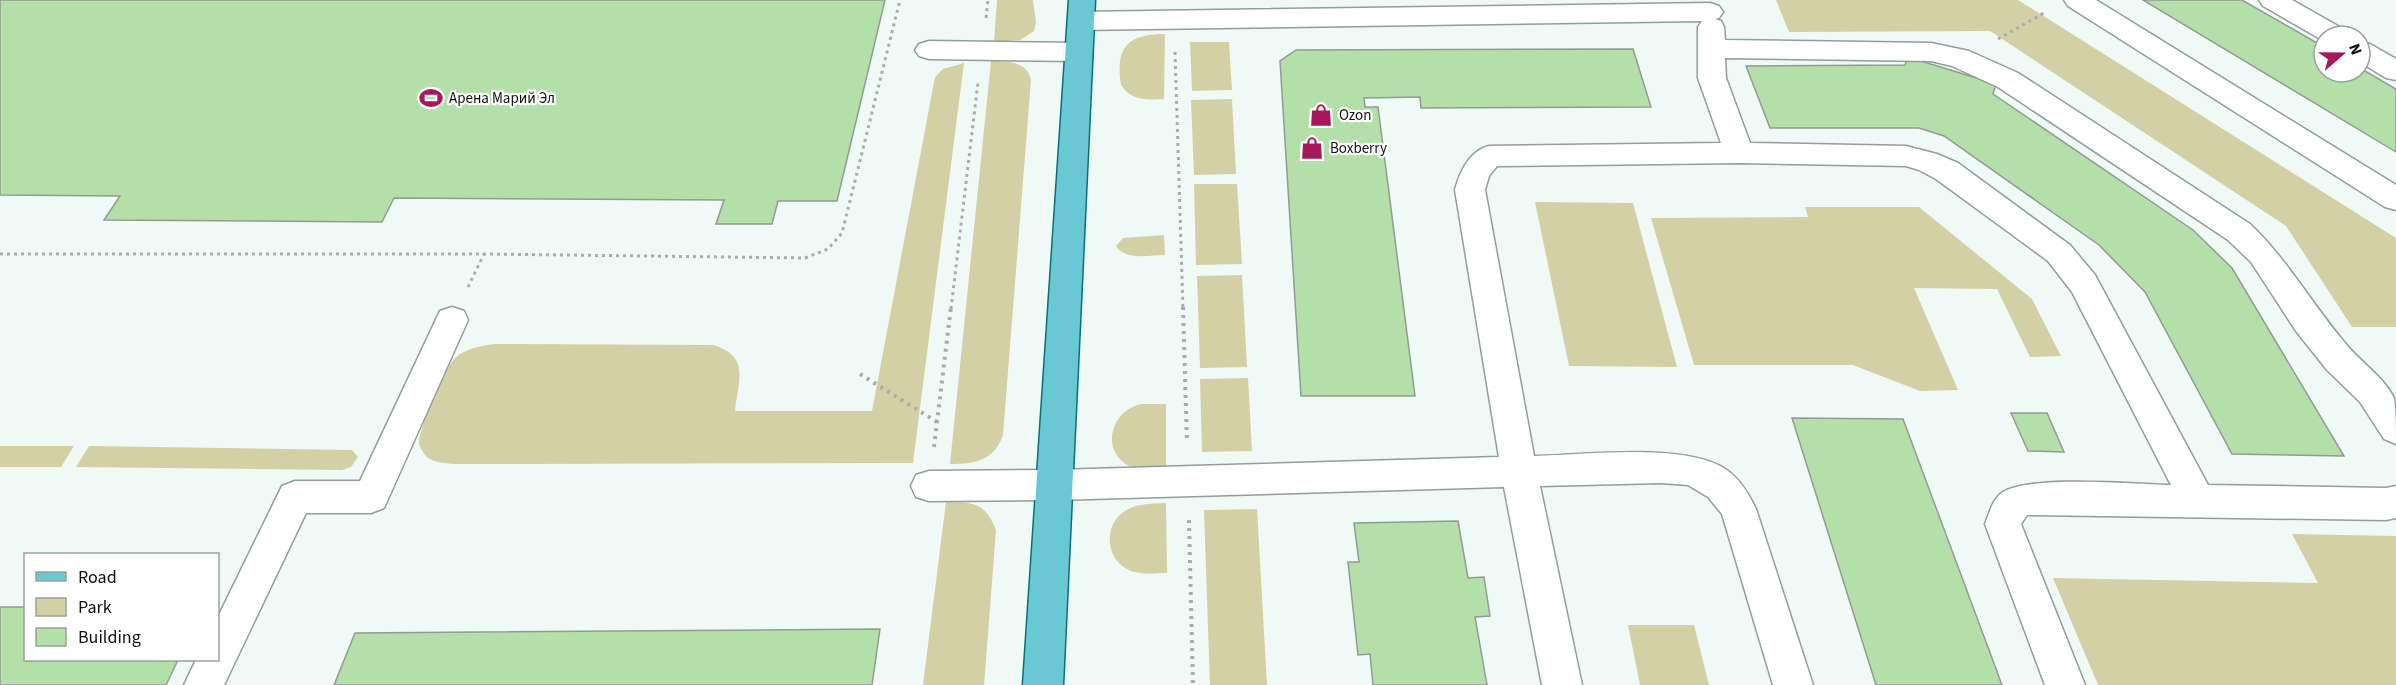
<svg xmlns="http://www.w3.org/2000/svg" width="2396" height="685" font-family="'Source Sans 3',sans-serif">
  <rect width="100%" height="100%" fill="#effaf6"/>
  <path fill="#d2d0a4" d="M 997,0 L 1033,0 L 1036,22 L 1034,31 L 1020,40 L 994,42 Z
    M 1776,0 L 2018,0 L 2396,238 L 2396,327 L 2352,327 L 2286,226 L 1990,31 L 1789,32 Z
    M 1165,34 L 1164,99 C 1148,100 1131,101 1121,85 C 1115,47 1128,34 1165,34 Z
    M 1190,42 L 1229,42 L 1232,90 L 1192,91 Z
    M 991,61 C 1007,61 1027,61 1031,80 L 1003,435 C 994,461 975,464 950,464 Z
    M 964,63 L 913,463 L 455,464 C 445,463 432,463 425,455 C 423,452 419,446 419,443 C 418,431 446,366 455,358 C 466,348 481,346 494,344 L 713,345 C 751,356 738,381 735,411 L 872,411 L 935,77 L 943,69 Z
    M 1232,99 L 1236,174 L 1194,175 L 1191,100 Z
    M 1194,184 L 1237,184 L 1242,264 L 1196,265 Z
    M 1535,202 L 1633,203 L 1677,367 L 1569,366 Z
    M 1805,207 L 1919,207 L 2032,299 L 2061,356 L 2030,357 L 1997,289 L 1914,288 L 1958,390 L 1920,391 L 1853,365 L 1694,365 L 1651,218 L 1808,217 Z
    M 1164,235 L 1165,255 C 1150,255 1125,261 1116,246 L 1123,238 Z
    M 1242,275 L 1247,367 L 1200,368 L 1197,276 Z
    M 1248,378 L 1252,451 L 1202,452 L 1200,379 Z
    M 1142,404 L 1166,404 L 1166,469 C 1154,469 1139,471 1129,466 C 1099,450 1112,409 1142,404 Z
    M 0,446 L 74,446 L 61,467 L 0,467 Z
    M 89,446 L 352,450 L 358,457 L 351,467 L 342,470 L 76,467 Z
    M 946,502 C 973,502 985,502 996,530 L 984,685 L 923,685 Z
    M 1166,503 L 1167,573 C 1157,573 1145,575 1135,572 C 1106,565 1101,526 1125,511 C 1137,503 1152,504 1166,503 Z
    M 1257,509 L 1267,685 L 1210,685 L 1204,510 Z
    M 2292,534 L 2396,536 L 2396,685 L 2098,685 L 2053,578 L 2318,583 Z
    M 1628,625 L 1694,625 L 1709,685 L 1640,685 Z"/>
  <path fill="#b3dfa9" stroke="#949a93" stroke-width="1.5" d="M 0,0 L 885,0 L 837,201 L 778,201 L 772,224 L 716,224 L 724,200 L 394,198 L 382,222 L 104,220 L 120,196 L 0,195 Z
    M 2143,0 L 2242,0 L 2324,47 L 2324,72 L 2360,72 L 2360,68 L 2396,89 L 2396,152 Z
    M 1633,49 L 1651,107 L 1421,108 L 1420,97 L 1364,98 L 1365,107 L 1378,107 L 1415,396 L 1301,396 L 1280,61 L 1296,50 Z
    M 1908,57 L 1996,84 L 1993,94 L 2193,230 L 2232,268 L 2344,456 L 2232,454 L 2145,292 L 2099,245 L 1944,136 L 1919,128 L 1770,128 L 1746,66 L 1905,65 Z
    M 2011,413 L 2047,413 L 2064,452 L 2028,451 Z
    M 1792,418 L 1903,419 L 2002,685 L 1876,685 Z
    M 1458,521 L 1468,578 L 1484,577 L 1490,616 L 1475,617 L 1487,685 L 1373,685 L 1370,654 L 1358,655 L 1348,562 L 1359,562 L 1354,523 Z
    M 0,607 L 26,607 L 26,660 L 178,660 L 166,685 L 0,685 Z
    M 880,629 L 872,685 L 334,685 L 355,633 Z"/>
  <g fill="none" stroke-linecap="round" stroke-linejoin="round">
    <g stroke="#939d99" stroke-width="3">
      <path id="minor" d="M 2064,0 L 2096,0 L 2396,185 L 2396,210 L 2385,207 L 2068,6 Z
        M 2259,0 L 2292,0 L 2345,30 L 2349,36 L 2324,36 L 2324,41 L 2263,6 Z
        M 1710,3 L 1719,6 L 1723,12 L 1719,18 L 1715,19 L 1721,21 L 1724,27 L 1725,40 L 1931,43 L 1969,51 L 2018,73 L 2250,224 C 2287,259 2312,304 2345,343 C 2360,362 2383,376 2394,398 C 2396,409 2396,431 2396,444 L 2384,439 L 2360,402 L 2327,370 L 2296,331 L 2251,262 L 2228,240 L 1998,87 L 1952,66 L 1931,61 L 1725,58 L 1726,78 L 1750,143 L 1906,146 L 1937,154 L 1958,163 L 2070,245 L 2095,275 L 2208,485 L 2386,488 L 2396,486 L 2396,518 L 2386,520 L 2027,515 L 2021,524 L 2085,685 L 2045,685 L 1985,524 C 1989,514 1993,498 2003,492 C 2031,475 2134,484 2171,485 L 2072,292 L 2048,261 L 1936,179 L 1919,170 L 1906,166 L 1739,163 L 1497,166 L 1489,176 L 1485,190 L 1534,456 C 1585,455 1678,443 1722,467 C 1738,476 1748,492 1756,509 L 1813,685 L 1773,685 L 1722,514 L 1708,497 L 1688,485 L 1661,483 L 1540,486 L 1582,685 L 1542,685 L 1504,487 L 1055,500 L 929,501 L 916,497 L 911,486 L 916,475 L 929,471 L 1055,470 L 1499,457 L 1455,190 C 1460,171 1470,151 1489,146 L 1721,143 L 1698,78 L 1698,27 L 1702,21 L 1081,30 L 1072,27 L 1068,21 L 1072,15 L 1081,12 Z
        M 929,41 L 1078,43 L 1088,46 L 1092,52 L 1088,58 L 1078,61 L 929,59 L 919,56 L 915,50 L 919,44 Z
        M 2360,41 L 2370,44 L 2396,59 L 2396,80 L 2386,78 L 2360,62 Z
        M 452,307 L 464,311 L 468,320 L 384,508 L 371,513 L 306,513 L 224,685 L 184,685 L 196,660 L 218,660 L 218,617 L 282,486 L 295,481 L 360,481 L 440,311 Z"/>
    </g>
    <g stroke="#08707c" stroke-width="3">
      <path id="major" d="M 1069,0 L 1095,0 L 1063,685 L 1023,685 Z"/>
    </g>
    <path stroke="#a5aeab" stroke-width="3" stroke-dasharray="3 4" stroke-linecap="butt" d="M 986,18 L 988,0
      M 1998,39 L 2044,13
      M 1175,52 L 1183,309
      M 0,254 L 484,254 L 805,258 L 828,249 L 842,233 L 900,0
      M 468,287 L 484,254
      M 951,309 L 978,82"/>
    <path stroke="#a5aeab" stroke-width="4" stroke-dasharray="3 5" stroke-linecap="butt" d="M 1183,307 L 1187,443
      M 860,374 L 937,422
      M 934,447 L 951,307
      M 1189,520 L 1193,685"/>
    <use href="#minor" fill="#fff" fill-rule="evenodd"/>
    <use href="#major" fill="#69c8d3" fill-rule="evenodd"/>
  </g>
  <defs>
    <g id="stadium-bare" transform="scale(1.8)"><path d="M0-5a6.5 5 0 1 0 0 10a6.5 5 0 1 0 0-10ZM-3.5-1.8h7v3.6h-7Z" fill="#a71858" stroke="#fff" stroke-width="2.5" paint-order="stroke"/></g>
    <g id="shop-bare" transform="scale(1.8)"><path d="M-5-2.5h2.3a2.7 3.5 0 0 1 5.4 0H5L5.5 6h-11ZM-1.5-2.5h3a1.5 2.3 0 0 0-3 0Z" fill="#a71858" stroke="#fff" stroke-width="2.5" paint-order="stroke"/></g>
  </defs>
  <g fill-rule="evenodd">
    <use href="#stadium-bare" x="431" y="98"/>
    <use href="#shop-bare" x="1321" y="115"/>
    <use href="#shop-bare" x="1312" y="148"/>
  </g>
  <g text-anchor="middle" stroke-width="4.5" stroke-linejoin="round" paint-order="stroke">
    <g font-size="15" fill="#0d100f" stroke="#fff" text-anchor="start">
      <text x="449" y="103">Арена Марий Эл</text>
      <text x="1339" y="120">Ozon</text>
      <text x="1330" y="153">Boxberry</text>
    </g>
  </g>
  <rect x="24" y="553" width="195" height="108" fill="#ffffff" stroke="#9e9f9f" stroke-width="1.5"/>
  <rect x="36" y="572" width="30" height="9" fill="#69c8d3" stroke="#9e9f9f" stroke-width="1.5"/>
  <text x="78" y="583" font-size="18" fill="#0d100f">Road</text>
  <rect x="36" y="598" width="30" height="18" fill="#d2d0a4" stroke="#9e9f9f" stroke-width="1.5"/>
  <text x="78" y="613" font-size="18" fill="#0d100f">Park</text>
  <rect x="36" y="628" width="30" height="18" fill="#b3dfa9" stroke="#9e9f9f" stroke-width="1.5"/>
  <text x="78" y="643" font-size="18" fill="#0d100f">Building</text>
  <g transform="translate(2342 54) rotate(70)"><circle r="28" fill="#ffffff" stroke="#9e9f9f" stroke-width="1.5"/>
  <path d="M0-4.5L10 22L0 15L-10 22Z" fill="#a71858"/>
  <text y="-9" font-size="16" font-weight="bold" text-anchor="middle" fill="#0d100f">N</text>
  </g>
</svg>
